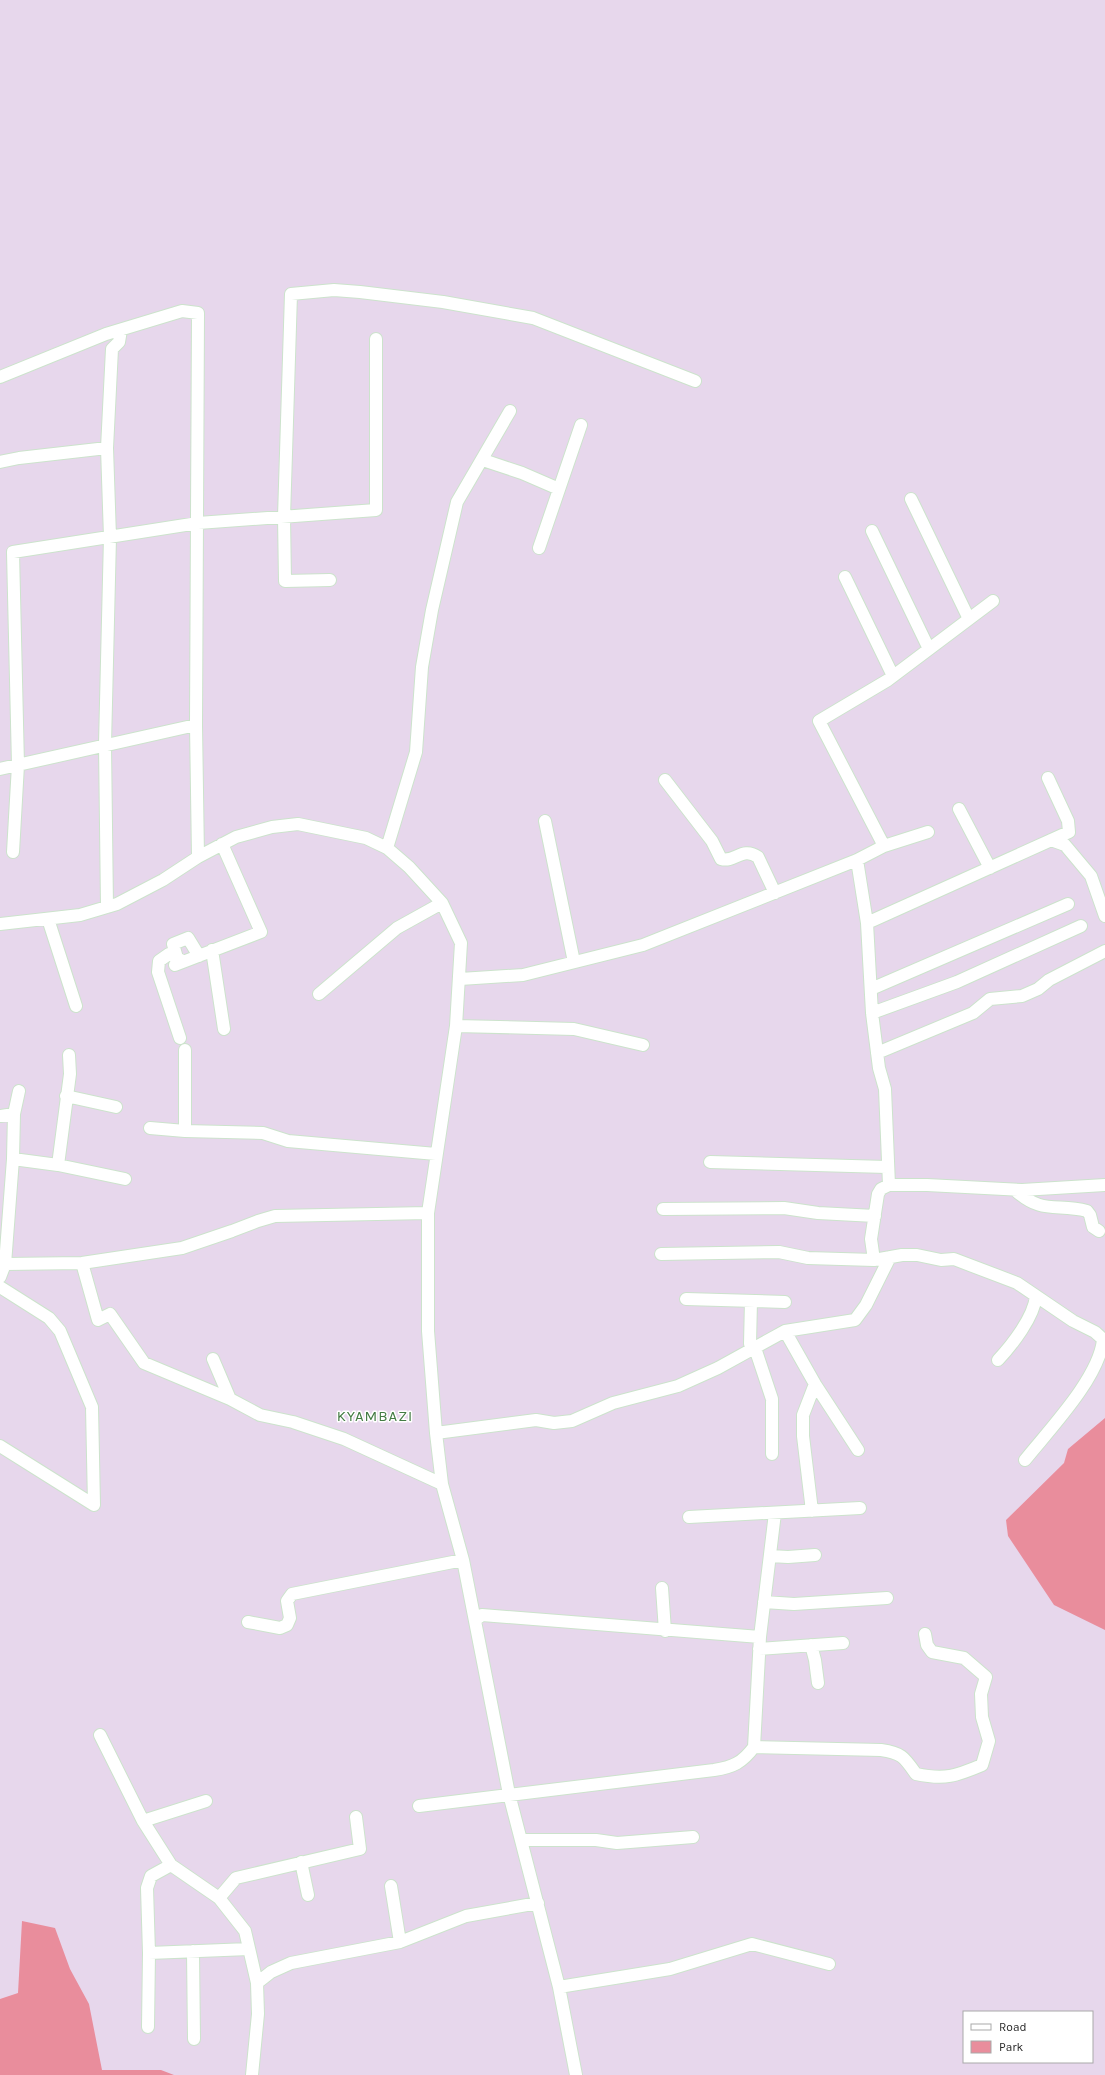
<svg xmlns="http://www.w3.org/2000/svg" width="1105" height="2075" font-family="Karla,sans-serif">
  <rect width="100%" height="100%" fill="#e7d7ec"/>
  <path fill="#e98d9c" d="M 1105,1418 L 1105,1630 L 1054,1605 L 1008,1536 L 1006,1520 L 1064,1463 L 1068,1449 Z
    M 22,1921 L 55,1928 L 70,1969 L 89,2004 L 102,2070 L 161,2070 L 174,2075 L 0,2075 L 0,1999 L 18,1993 Z"/>
  <g fill="none" stroke-linecap="round" stroke-linejoin="round">
    <g stroke="#cce3cc" stroke-width="14">
      <path id="minor" d="M 0,377 L 106,334 L 182,311 L 198,313 L 196,725 L 198,857
        M 483,460 L 522,473 L 559,489
        M 0,462 L 19,458 L 107,448
        M 911,499 L 969,619
        M 872,531 L 929,649
        M 539,548 L 581,425
        M 845,577 L 893,676
        M 330,580 L 285,581 L 284,517 L 291,294 L 334,290 L 360,292 L 443,302 L 533,318 L 695,381
        M 0,769 L 196,725
        M 665,780 L 712,841 L 721,859 C 735,863 742,846 758,857 L 775,893
        M 959,809 L 990,868
        M 545,821 L 574,962
        M 1051,840 L 1065,845 L 1091,876 L 1105,916
        M 884,846 L 819,721 L 888,680 L 993,601
        M 387,848 L 416,752 L 422,667 L 432,610 L 457,502 L 510,411
        M 13,852 L 18,765 L 13,552 L 198,523 L 376,510 L 376,339
        M 857,860 L 867,923 L 872,1013 L 879,1068 L 885,1089 L 889,1185
        M 107,907 L 105,744 L 110,537 L 107,448 L 112,349 L 119,342 L 121,330
        M 48,919 L 76,1006
        M 867,923 L 1069,832 L 1068,821 L 1048,778
        M 0,924 L 80,915 L 117,904 L 163,880 L 198,857 L 236,837 L 272,827 L 298,824 L 366,838 L 387,848 L 409,867 L 442,903 L 461,943 L 456,1026 L 428,1213 L 428,1331 L 436,1433 L 442,1484 L 463,1560 L 509,1794 L 559,1987 L 576,2075
        M 212,950 L 224,1029
        M 175,965 L 261,932 L 222,844
        M 460,979 L 523,975 L 643,945 L 857,860 L 884,846 L 928,832
        M 871,989 L 1068,904
        M 319,994 L 397,928 L 442,903
        M 872,1013 L 957,982 L 1081,926
        M 456,1026 L 574,1029 L 643,1045
        M 180,1038 L 158,972 L 159,961 L 169,954 L 183,961 L 177,958 L 173,944 L 188,938 L 199,956
        M 877,1053 L 973,1013 L 990,999 L 1022,996 L 1038,989 L 1049,980 L 1105,951
        M 66,1096 L 116,1107
        M 0,1116 L 14,1114
        M 150,1128 L 185,1131 L 263,1133 L 288,1141 L 436,1154
        M 185,1131 L 185,1050
        M 13,1159 L 58,1165 L 125,1179
        M 710,1162 L 887,1167
        M 58,1165 L 70,1074 L 69,1055
        M 1015,1190 C 1042,1215 1057,1203 1087,1211 L 1090,1215 L 1093,1227 L 1099,1231
        M 663,1209 L 784,1208 L 818,1213 L 875,1216
        M 661,1254 L 779,1252 L 808,1258 L 874,1260 L 902,1255 L 917,1255 L 941,1260 L 954,1259 L 1017,1283 L 1073,1321 L 1095,1332 L 1105,1341
        M 874,1260 L 871,1239 L 878,1194 L 881,1189 L 889,1185 L 927,1185 L 1022,1190 L 1105,1185
        M 82,1263 L 98,1320 L 110,1314 L 144,1363 L 230,1399 L 260,1415 L 293,1422 L 344,1439 L 442,1484
        M 5,1264 L 82,1263 L 182,1248 L 232,1231 L 258,1221 L 275,1216 L 428,1213
        M 0,1277 L 5,1264 L 13,1159 L 14,1114 L 19,1091
        M 0,1287 L 49,1318 L 60,1331 L 92,1407 L 94,1505
        M 686,1299 L 785,1302
        M 751,1301 L 750,1344 L 755,1348 L 772,1399 L 772,1454
        M 785,1331 L 815,1384 L 858,1450
        M 213,1359 L 230,1399
        M 998,1360 C 1012,1345 1034,1317 1036,1296
        M 436,1433 L 536,1420 L 554,1423 L 572,1421 L 613,1403 L 678,1386 L 718,1368 L 785,1331 L 855,1320 L 866,1305 L 890,1257
        M 0,1446 L 94,1505
        M 1025,1460 C 1049,1430 1099,1378 1103,1340
        M 812,1511 L 803,1436 L 803,1415 L 815,1384
        M 689,1517 L 860,1508
        M 770,1556 L 788,1557 L 815,1555
        M 662,1588 L 665,1631
        M 764,1602 L 794,1604 L 887,1598
        M 475,1620 L 482,1615 L 760,1637
        M 248,1622 L 280,1628 L 287,1625 L 290,1618 L 287,1601 L 292,1594 L 463,1560
        M 811,1645 L 815,1660 L 818,1683
        M 759,1649 L 843,1643
        M 100,1735 L 143,1821 L 171,1865 L 219,1898 L 245,1931 L 257,1983 L 258,2014 L 252,2075
        M 754,1747 L 881,1750 C 902,1753 904,1757 916,1774 C 945,1780 956,1776 982,1765 L 989,1741 L 982,1717 L 981,1694 L 986,1677 L 964,1658 L 932,1652 L 927,1645 L 925,1634
        M 419,1806 L 714,1770 C 733,1767 742,1763 754,1747 L 760,1637 L 775,1513
        M 143,1821 L 206,1801
        M 522,1840 L 596,1840 L 617,1843 L 693,1837
        M 301,1862 L 308,1895
        M 391,1886 L 400,1942
        M 219,1898 L 236,1878 L 360,1849 L 356,1817
        M 193,1951 L 194,2039
        M 149,1953 L 249,1949
        M 257,1983 L 271,1972 L 291,1963 L 400,1942 L 466,1916 L 538,1903
        M 559,1987 L 670,1969 L 752,1944 L 829,1964
        M 148,2027 L 149,1953 L 147,1888 L 151,1876 L 171,1865"/>
    </g>
    <use href="#minor" stroke="#fff" stroke-width="12"/>
  </g>
  <g text-anchor="middle" stroke-width="3" stroke-linejoin="round" paint-order="stroke">
    <g font-size="15" letter-spacing="1" fill="#447c44" stroke="#fff">
      <text x="375" y="1421">KYAMBAZI</text>
    </g>
  </g>
  <rect x="963" y="2011" width="130" height="52" fill="#ffffff" stroke="#a9a9a9"/>
  <rect x="971" y="2024" width="20" height="6" fill="#ffffff" stroke="#a9a9a9"/>
  <text x="999" y="2031" font-size="12" fill="#282828">Road</text>
  <rect x="971" y="2041" width="20" height="12" fill="#e98d9c" stroke="#a9a9a9"/>
  <text x="999" y="2051" font-size="12" fill="#282828">Park</text>
</svg>
